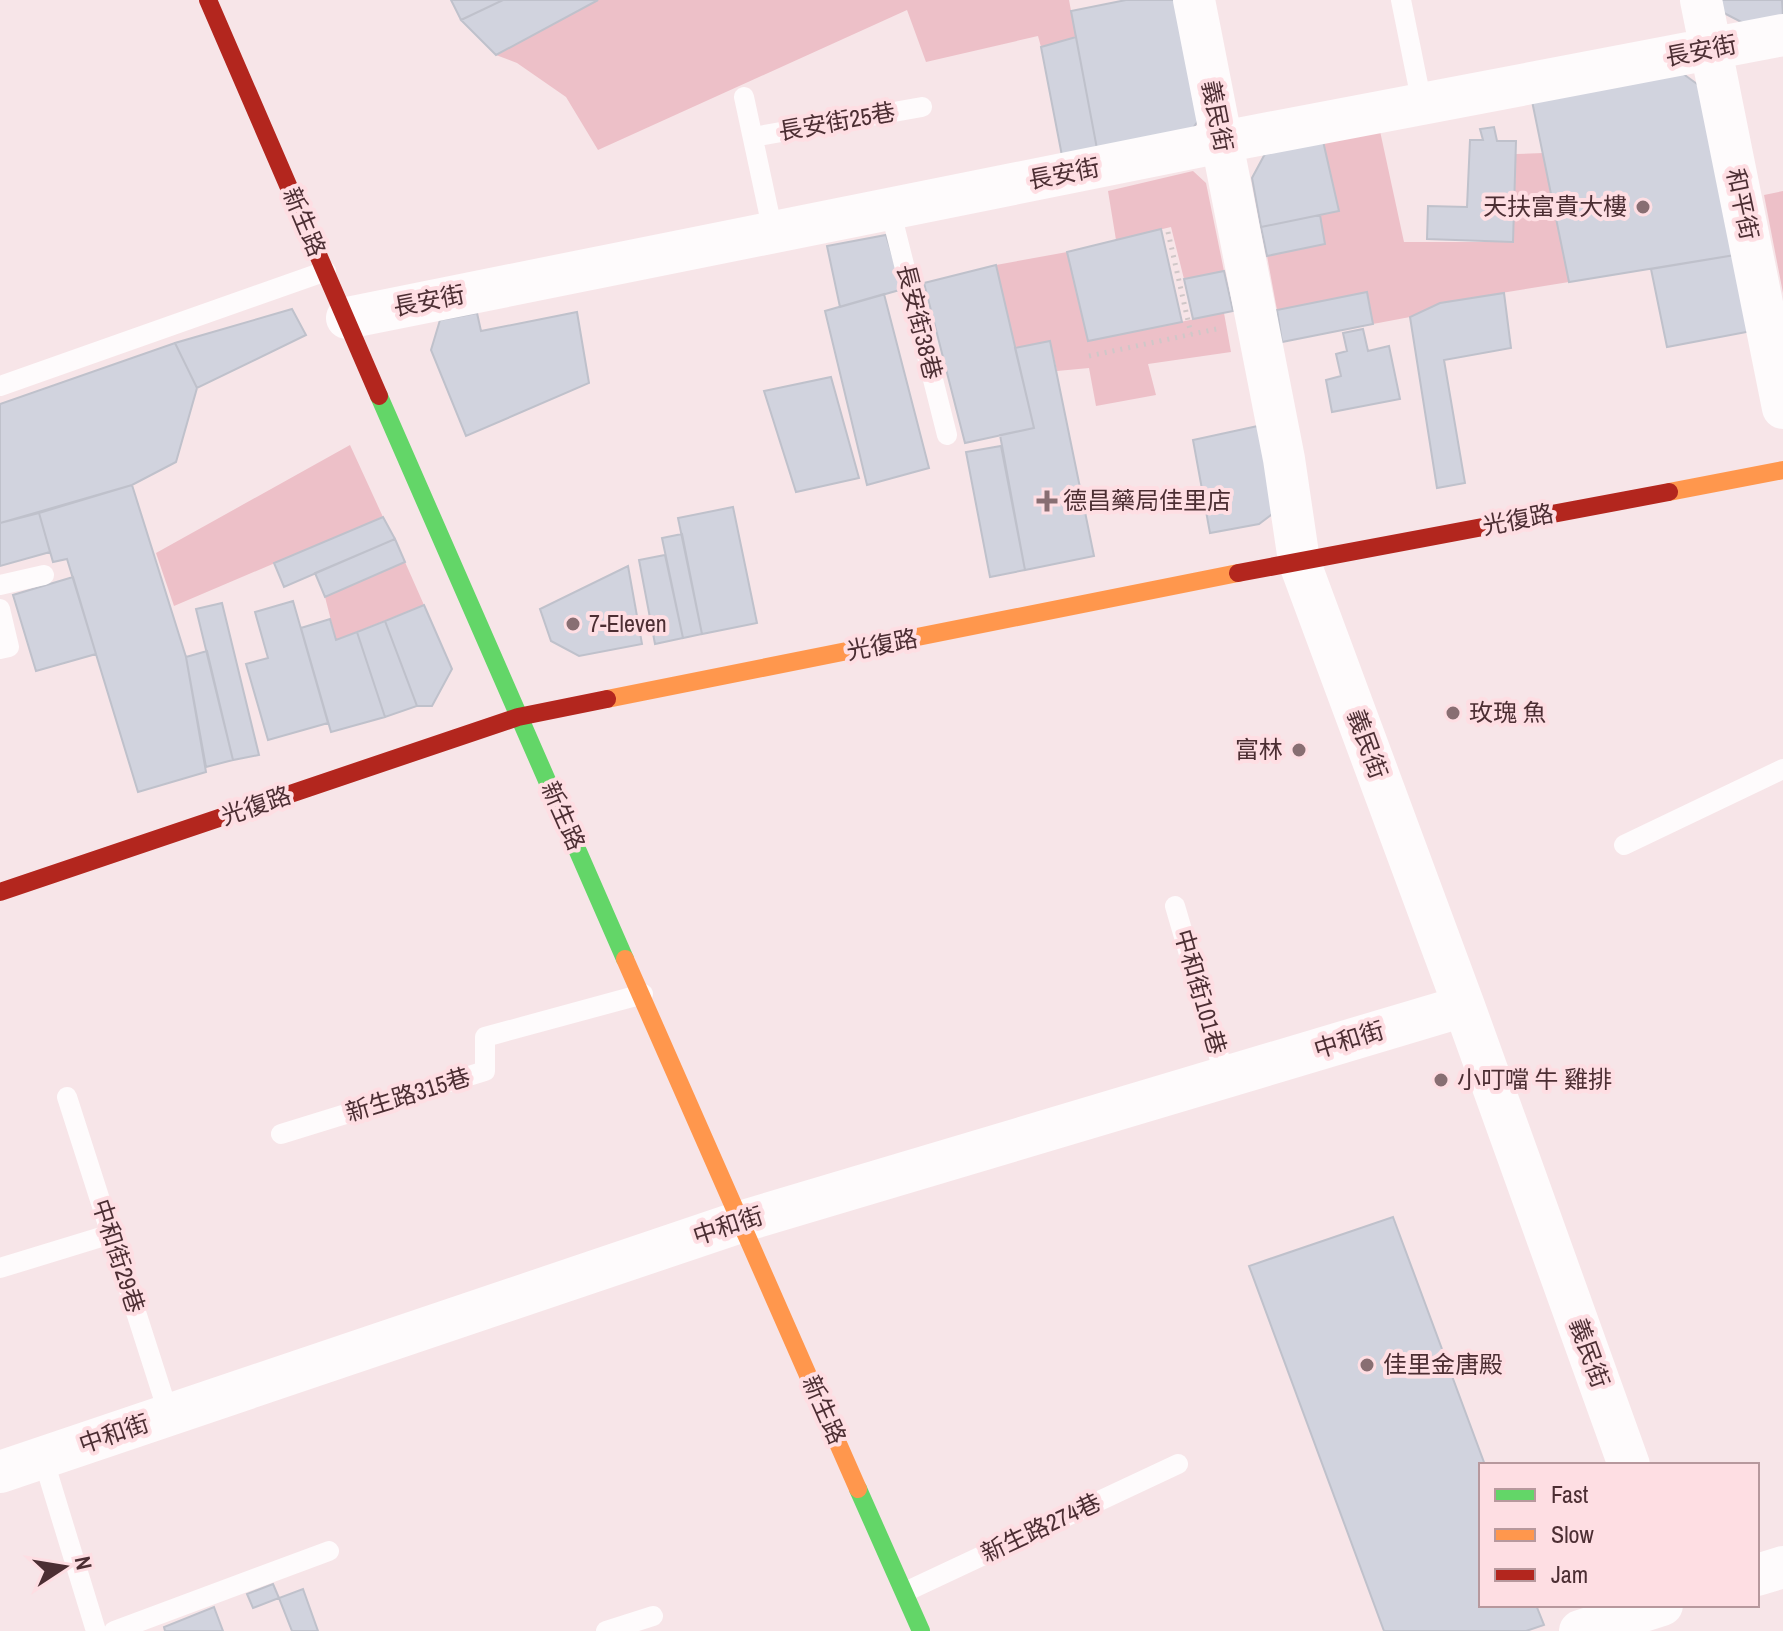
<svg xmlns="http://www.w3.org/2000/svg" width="1783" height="1631" font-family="'Archivo Narrow','Noto Sans TC',sans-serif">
  <rect width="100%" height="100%" fill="#f7e5e8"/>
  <path fill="#edc0c8" d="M 598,0 L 1069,0 L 1076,37 L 1041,47 L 1038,36 L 926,62 L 907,10 L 598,150 L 566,97 L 517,63 L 496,55 Z
    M 1380,131 L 1404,242 L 1513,242 L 1516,154 L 1543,153 L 1569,282 L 1440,303 L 1410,317 L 1373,324 L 1366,292 L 1277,310 L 1267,256 L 1325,244 L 1320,215 L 1323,141 Z
    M 1193,171 L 1206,183 L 1224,271 L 1184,279 L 1171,227 L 1116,240 L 1108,191 Z
    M 1783,191 L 1783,293 L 1764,195 Z
    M 1067,252 L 1088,341 L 1224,313 L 1231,352 L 1148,364 L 1156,395 L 1096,406 L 1089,368 L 1057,371 L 1050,341 L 1015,348 L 996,265 Z
    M 350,445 L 383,517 L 174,606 L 156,553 Z
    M 405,562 L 424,605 L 336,640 L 325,597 Z"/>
  <path fill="#d1d3de" stroke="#bfc1cb" stroke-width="2" d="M 451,0 L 503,0 L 461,20 Z
    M 503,0 L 598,0 L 496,55 L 461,20 Z
    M 1126,0 L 1181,0 L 1206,109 L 1187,137 L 1098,154 L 1071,11 Z
    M 1720,0 L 1782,0 L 1783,16 L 1747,25 L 1722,12 Z
    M 1076,37 L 1098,154 L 1063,161 L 1041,47 Z
    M 1682,73 L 1708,92 L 1741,254 L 1569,282 L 1532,101 Z
    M 1494,127 L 1497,141 L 1516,141 L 1513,242 L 1427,239 L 1428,206 L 1467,207 L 1470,140 L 1483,140 L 1480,129 Z
    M 1323,141 L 1339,211 L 1261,227 L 1252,178 L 1266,152 Z
    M 1320,215 L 1325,244 L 1267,256 L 1261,227 Z
    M 1161,229 L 1182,322 L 1088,341 L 1067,252 Z
    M 886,235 L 903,289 L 840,307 L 827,246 Z
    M 1741,254 L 1757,330 L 1667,347 L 1651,269 Z
    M 996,265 L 1034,428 L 965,443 L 924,283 Z
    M 1224,271 L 1233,311 L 1193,319 L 1184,279 Z
    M 1367,292 L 1373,324 L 1282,342 L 1277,310 Z
    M 1504,293 L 1511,348 L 1444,360 L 1465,483 L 1437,488 L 1410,317 L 1440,303 Z
    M 884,294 L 929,468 L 867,485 L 825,311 Z
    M 292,309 L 306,335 L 197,388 L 175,343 Z
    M 577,312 L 589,383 L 466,436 L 431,350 L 440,320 L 477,313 L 481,331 Z
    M 1363,329 L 1368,351 L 1389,346 L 1400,399 L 1332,412 L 1326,380 L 1341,376 L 1336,354 L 1347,351 L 1343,333 Z
    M 1050,341 L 1094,556 L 1025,570 L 1000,435 L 1034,428 L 1015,348 Z
    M 175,343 L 197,388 L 176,462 L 132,485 L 0,523 L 0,404 Z
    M 831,377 L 859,478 L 796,492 L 764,391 Z
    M 1267,424 L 1279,509 L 1259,524 L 1210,533 L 1193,440 Z
    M 1001,446 L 1025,570 L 990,577 L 966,452 Z
    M 132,485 L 186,657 L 206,772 L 138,792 L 67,559 L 53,562 L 39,513 Z
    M 733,507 L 757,623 L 702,634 L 678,518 Z
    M 39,513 L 50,552 L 0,566 L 0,523 Z
    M 383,517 L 395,539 L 284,587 L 274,563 Z
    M 682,534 L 702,634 L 683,638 L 662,538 Z
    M 395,539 L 405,562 L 325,597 L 315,573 Z
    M 665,555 L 683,638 L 655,644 L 639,560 Z
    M 628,566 L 642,644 L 579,656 L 551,641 L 540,609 Z
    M 73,577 L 96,654 L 36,671 L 13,595 Z
    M 293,601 L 328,723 L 268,740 L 246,664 L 268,658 L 255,612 Z
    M 222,603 L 259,755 L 233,760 L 196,609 Z
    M 424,605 L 452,669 L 432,706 L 417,706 L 385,621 Z
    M 330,619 L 336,640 L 357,632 L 385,717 L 331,732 L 301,628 Z
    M 385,621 L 417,706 L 385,717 L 357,632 Z
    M 207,651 L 233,760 L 206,767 L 186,657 Z
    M 1393,1217 L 1485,1465 L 1481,1465 L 1481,1605 L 1536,1605 L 1544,1625 L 1526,1631 L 1384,1631 L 1249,1266 Z
    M 273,1584 L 279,1598 L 253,1608 L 247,1594 Z
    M 303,1589 L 318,1631 L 292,1631 L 279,1598 Z
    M 214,1607 L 223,1631 L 165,1631 L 164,1627 Z"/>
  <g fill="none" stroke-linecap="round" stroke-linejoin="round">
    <path stroke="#d0c7c8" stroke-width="5" stroke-dasharray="2 6" stroke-linecap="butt" d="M 1168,232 L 1191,334
      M 1089,356 L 1221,328"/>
    <path stroke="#fefbfc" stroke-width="20" d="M 1401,0 L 1422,104
      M 744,97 L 773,232
      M 753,137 L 922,107
      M 890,209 L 947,435
      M 0,386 L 326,271
      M 0,585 L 44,575
      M 0,609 L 9,647 L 0,649
      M 1624,845 L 1783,769
      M 1175,906 L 1225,1077
      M 67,1097 L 169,1415
      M 281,1134 L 485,1071 L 485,1037 L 643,994
      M 0,1268 L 111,1234
      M 43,1458 L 96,1631
      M 905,1592 L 1178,1464
      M 114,1631 L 329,1551
      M 606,1631 L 653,1616"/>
    <path stroke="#fefbfc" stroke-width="42" d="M 1194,0 L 1284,459 L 1299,561 L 1464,1006 L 1629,1465
      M 1701,0 L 1783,408
      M 347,318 L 1222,142 L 1783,35
      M 0,1472 L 740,1222 L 1464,1006
      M 1757,1575 L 1783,1567
      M 1580,1631 L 1662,1605"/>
    <path stroke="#63d668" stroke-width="18" d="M 379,396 L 625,959
      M 858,1489 L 921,1631"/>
    <path stroke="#ff974d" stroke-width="18" d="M 1669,492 L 1783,470
      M 607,699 L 1238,573
      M 625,959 L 858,1489"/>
    <path stroke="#b3261e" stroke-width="18" d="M 208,0 L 379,396
      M 1238,573 L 1669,492
      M 0,892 L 518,717 L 607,699"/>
  </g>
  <g fill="#886e72" stroke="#fedee3" stroke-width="3">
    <circle cx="1643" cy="207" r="8"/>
    <path d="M1043 489h8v8h8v8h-8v8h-8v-8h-8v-8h8z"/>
    <circle cx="573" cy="624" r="8"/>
    <circle cx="1453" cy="713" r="8"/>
    <circle cx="1299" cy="750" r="8"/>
    <circle cx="1441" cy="1080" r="8"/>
    <circle cx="1367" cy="1365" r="8"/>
  </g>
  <g text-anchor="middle" stroke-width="8" stroke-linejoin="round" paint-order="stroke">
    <g font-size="24" fill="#4c2e33" stroke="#fedee3">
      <text transform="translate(1701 51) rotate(-11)" y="8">長安街</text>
      <text transform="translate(1217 116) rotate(79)" y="8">義民街</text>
      <text transform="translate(837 122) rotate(-10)" y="8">長安街25巷</text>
      <text transform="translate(1064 174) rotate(-11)" y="8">長安街</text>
      <text transform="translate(1742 204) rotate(78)" y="8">和平街</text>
      <text transform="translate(304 222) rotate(67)" y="8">新生路</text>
      <text transform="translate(429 301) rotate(-11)" y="8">長安街</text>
      <text transform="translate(919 322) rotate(76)" y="8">長安街38巷</text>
      <text transform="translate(1518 520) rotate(-11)" y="8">光復路</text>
      <text transform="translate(882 645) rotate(-11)" y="8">光復路</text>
      <text transform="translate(1367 744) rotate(70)" y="8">義民街</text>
      <text transform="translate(256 806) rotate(-19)" y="8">光復路</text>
      <text transform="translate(563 816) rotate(66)" y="8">新生路</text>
      <text transform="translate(1200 992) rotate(74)" y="8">中和街101巷</text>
      <text transform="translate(1349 1040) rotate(-17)" y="8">中和街</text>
      <text transform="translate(408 1095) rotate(-17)" y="8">新生路315巷</text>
      <text transform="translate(728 1226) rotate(-18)" y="8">中和街</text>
      <text transform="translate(118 1256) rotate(72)" y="8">中和街29巷</text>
      <text transform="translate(1589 1353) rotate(70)" y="8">義民街</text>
      <text transform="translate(824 1410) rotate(66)" y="8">新生路</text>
      <text transform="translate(114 1434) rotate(-19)" y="8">中和街</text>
      <text transform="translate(1041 1528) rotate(-25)" y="8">新生路274巷</text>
    </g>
    <g font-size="24" fill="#4c2e33" stroke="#fedee3" text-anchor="start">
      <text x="1627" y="215" text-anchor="end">天扶富貴大樓</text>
      <text x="1063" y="509">德昌藥局佳里店</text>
      <text x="589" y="632">7-Eleven</text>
      <text x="1469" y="721">玫瑰 魚</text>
      <text x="1283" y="758" text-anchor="end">富林</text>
      <text x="1457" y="1088">小叮噹 牛 雞排</text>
      <text x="1383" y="1373">佳里金唐殿</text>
    </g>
  </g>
  <rect x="1479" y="1463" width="280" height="144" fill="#fedee3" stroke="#b7989d" stroke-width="2"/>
  <rect x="1495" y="1489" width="40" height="12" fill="#63d668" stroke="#b7989d" stroke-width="2"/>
  <text x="1551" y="1503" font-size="24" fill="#4c2e33">Fast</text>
  <rect x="1495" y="1529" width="40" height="12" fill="#ff974d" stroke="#b7989d" stroke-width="2"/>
  <text x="1551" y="1543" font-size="24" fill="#4c2e33">Slow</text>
  <rect x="1495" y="1569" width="40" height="12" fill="#b3261e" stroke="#b7989d" stroke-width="2"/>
  <text x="1551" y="1583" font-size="24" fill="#4c2e33">Jam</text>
  <g transform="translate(64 1567) rotate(78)" stroke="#fedee3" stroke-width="6" paint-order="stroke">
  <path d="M0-6L14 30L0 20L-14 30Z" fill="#4c2e33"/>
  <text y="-12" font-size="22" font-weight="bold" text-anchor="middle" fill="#4c2e33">N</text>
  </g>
</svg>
